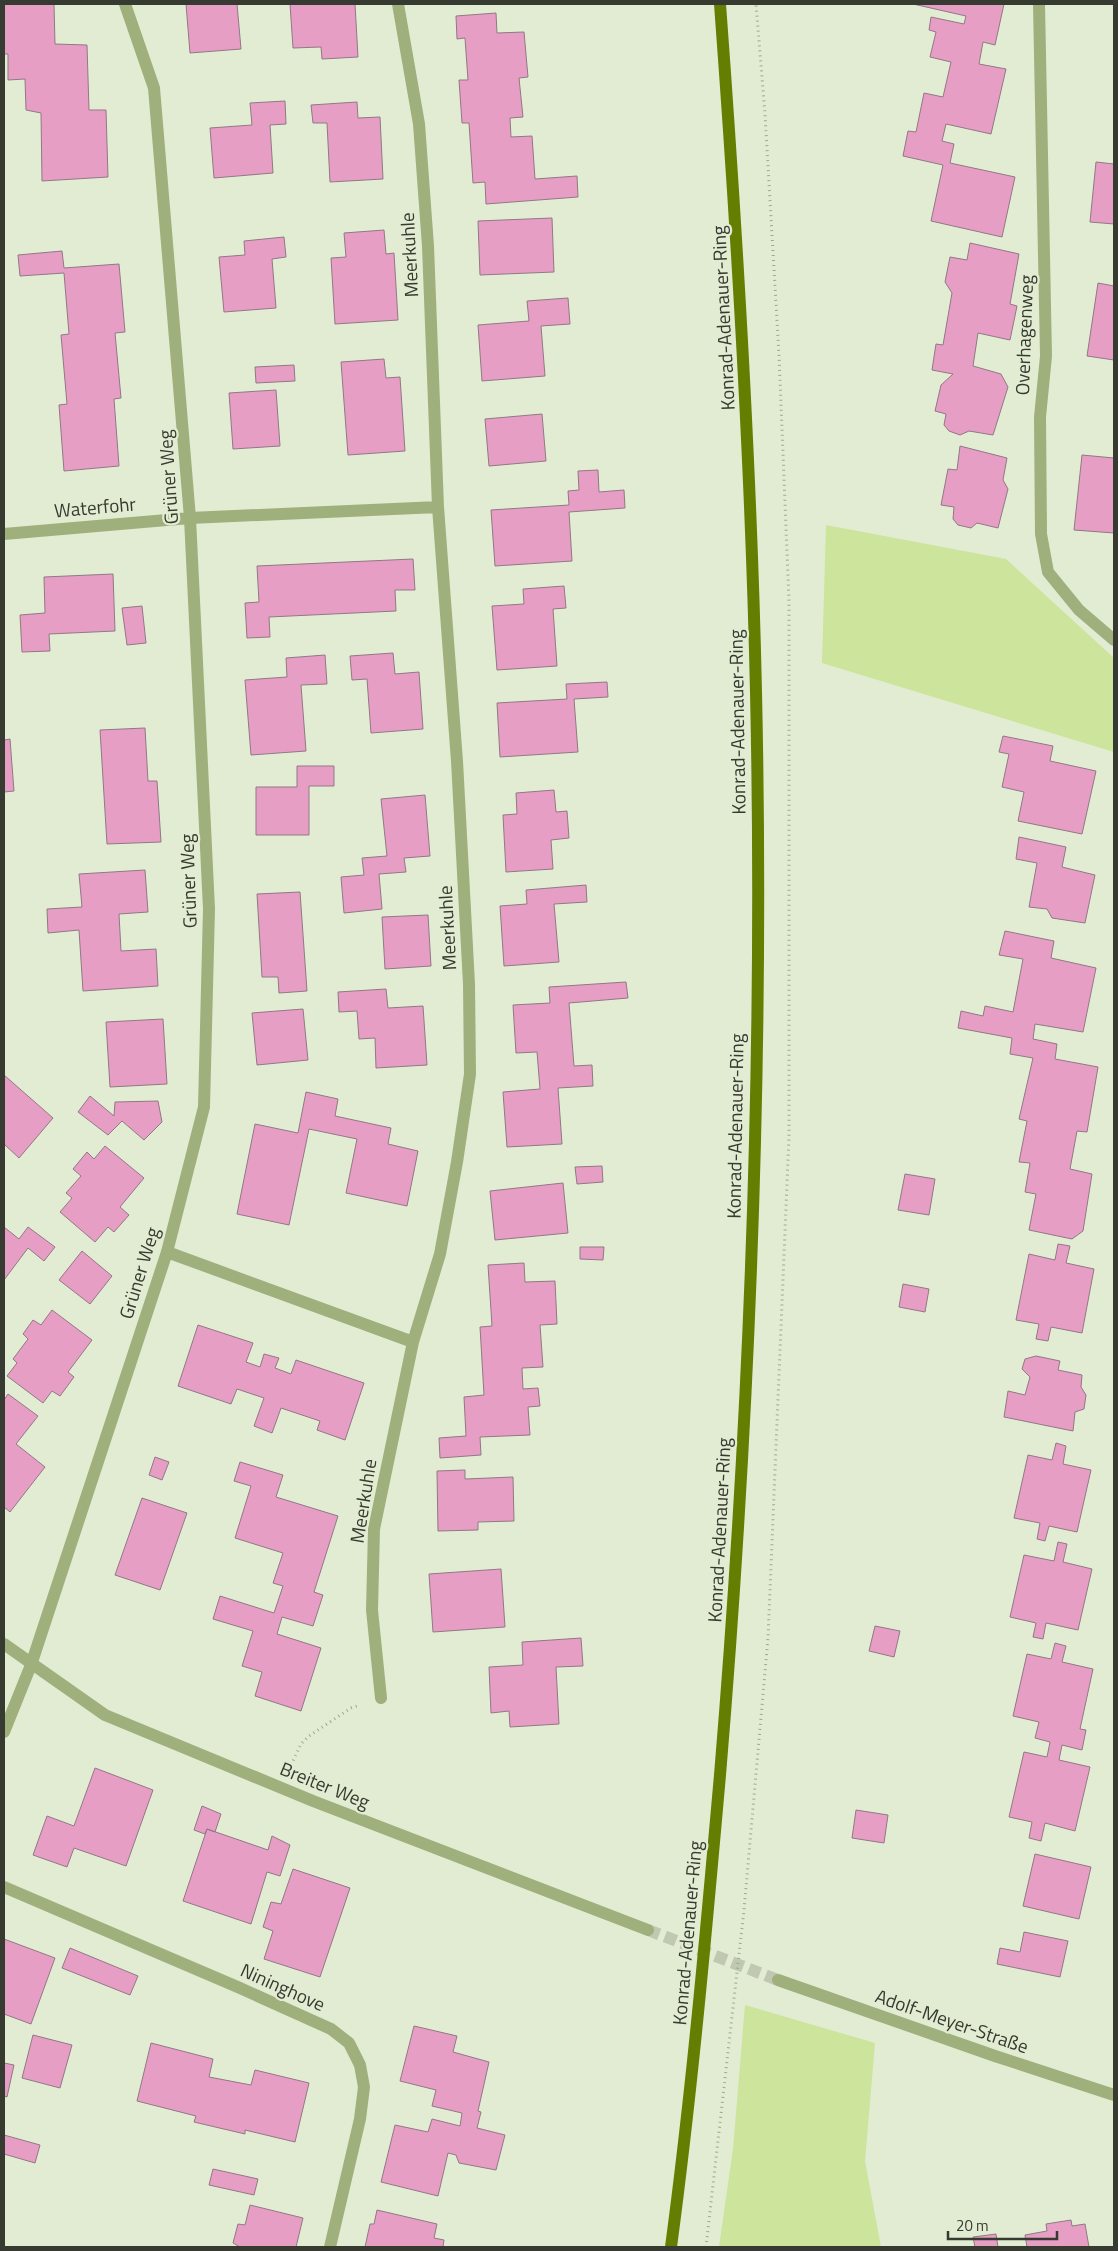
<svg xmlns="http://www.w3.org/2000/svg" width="1118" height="2251" font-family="'Titillium Web',sans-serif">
  <rect width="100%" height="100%" fill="#e2ecd2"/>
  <path fill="#cce49c" d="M 826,525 L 1006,559 L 1114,658 L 1114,752 L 822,663 Z
    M 745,2005 L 875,2043 L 865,2161 L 881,2247 L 719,2247 L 733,2149 Z"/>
  <path fill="#e79ec5" stroke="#917885" d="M 4,4 L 54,4 L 55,44 L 87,45 L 89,110 L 106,110 L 108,177 L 42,181 L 41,113 L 26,110 L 25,79 L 8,80 L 8,54 L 4,54 Z
    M 186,4 L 237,4 L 241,49 L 190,53 Z
    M 290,4 L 355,4 L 358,57 L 322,59 L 321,47 L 293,48 Z
    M 913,4 L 1004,4 L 995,45 L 983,42 L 979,64 L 1006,69 L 991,134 L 946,124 L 942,141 L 954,144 L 950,163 L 1015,177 L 1002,237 L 931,221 L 943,165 L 903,156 L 908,131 L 916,132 L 924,93 L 943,97 L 951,62 L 930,57 L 936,32 L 929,30 L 931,17 L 964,24 L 966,16 Z
    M 496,13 L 497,33 L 524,32 L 528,77 L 519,78 L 523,117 L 510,118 L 511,137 L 532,136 L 535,179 L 577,176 L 578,197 L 486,204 L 485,182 L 473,183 L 469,123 L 462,123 L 459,80 L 468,80 L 465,38 L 457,39 L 456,16 Z
    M 285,101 L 286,124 L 270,125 L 273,173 L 214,178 L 210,128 L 252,125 L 250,103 Z
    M 357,102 L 358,118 L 380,117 L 383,179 L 330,182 L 327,123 L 313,123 L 311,105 Z
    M 1096,162 L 1114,164 L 1114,224 L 1090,222 Z
    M 552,218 L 554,272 L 480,275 L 478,221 Z
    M 384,230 L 386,254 L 394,253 L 398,320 L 335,324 L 331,258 L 346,257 L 344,233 Z
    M 284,237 L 286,257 L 272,259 L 276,308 L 224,312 L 219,257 L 245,255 L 244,241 Z
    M 970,243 L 1019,254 L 1010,304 L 1017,306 L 1010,340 L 978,333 L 973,366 L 1001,374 L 1008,387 L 993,435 L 969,431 L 960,435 L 949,431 L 944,425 L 946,414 L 935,411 L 941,385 L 953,374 L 932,370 L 936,344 L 943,345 L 952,293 L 945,282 L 950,257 L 967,260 Z
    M 62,251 L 64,268 L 119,264 L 125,332 L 115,333 L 121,398 L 114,399 L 119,466 L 64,471 L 59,405 L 67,404 L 61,335 L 69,334 L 64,273 L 20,276 L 18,255 Z
    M 1098,283 L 1114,286 L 1114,360 L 1087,356 Z
    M 568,298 L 570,324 L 541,326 L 545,376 L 482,381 L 478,325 L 529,321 L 527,301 Z
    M 384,359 L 386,378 L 400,377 L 405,451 L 348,455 L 341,362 Z
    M 294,365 L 295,381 L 256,383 L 255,367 Z
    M 276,390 L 280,446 L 233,449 L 229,393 Z
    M 542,414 L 546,461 L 489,466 L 485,419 Z
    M 960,446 L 1007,458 L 1003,480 L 1008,489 L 998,528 L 977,523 L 971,528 L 958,525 L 953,519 L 954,507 L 941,505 L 948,469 L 957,470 Z
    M 1082,455 L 1114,458 L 1114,533 L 1074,530 Z
    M 598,470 L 599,492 L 624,490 L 625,508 L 569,512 L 572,561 L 495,566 L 491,510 L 569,505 L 568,491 L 579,490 L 578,471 Z
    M 413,559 L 415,590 L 395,590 L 396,611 L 269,617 L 270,637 L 247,638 L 245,603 L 259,602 L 257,566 Z
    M 113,574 L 115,631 L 49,634 L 50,651 L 22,652 L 20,615 L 45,613 L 44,577 Z
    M 564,586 L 566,608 L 553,609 L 557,666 L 497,670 L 492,606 L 524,604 L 523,589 Z
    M 142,606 L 146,643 L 127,645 L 122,608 Z
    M 393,653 L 395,674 L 419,672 L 423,729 L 371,733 L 367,679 L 352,680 L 350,656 Z
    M 325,655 L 327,684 L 301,685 L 306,751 L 251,755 L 245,680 L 287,677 L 286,658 Z
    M 607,682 L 608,697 L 574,699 L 578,752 L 500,757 L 497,703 L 567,699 L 566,684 Z
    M 145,728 L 148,781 L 157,781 L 161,842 L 107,844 L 100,730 Z
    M 1003,736 L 1053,746 L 1050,761 L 1096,771 L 1082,834 L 1018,821 L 1024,792 L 1002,787 L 1009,754 L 999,752 Z
    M 10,739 L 14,791 L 4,792 L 4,740 Z
    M 297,766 L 334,766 L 334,786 L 309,786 L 309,835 L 256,835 L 256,787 L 297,787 Z
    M 554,790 L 556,812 L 567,811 L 569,838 L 551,840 L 553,869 L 506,872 L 503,815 L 517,814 L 516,793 Z
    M 425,795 L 430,856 L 404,858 L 406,872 L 379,874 L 382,909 L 344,913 L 341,877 L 364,875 L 362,858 L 387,856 L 381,799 Z
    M 1019,837 L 1066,847 L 1062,867 L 1095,875 L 1085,923 L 1052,918 L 1047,909 L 1029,907 L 1037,863 L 1016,859 Z
    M 145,870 L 148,912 L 119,914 L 121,951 L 156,949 L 158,986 L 83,991 L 79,930 L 48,933 L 47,909 L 82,907 L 79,874 Z
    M 586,885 L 587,902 L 554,904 L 559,962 L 504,966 L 500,906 L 527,904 L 526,890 Z
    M 300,892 L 307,991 L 279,993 L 278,977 L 262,977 L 257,894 Z
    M 428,915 L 431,966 L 385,969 L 382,917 Z
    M 1005,931 L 1054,941 L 1051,958 L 1096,968 L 1083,1032 L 1035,1024 L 1033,1039 L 1057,1044 L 1055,1059 L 1098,1067 L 1087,1132 L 1077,1131 L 1070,1169 L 1092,1174 L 1083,1231 L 1072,1239 L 1029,1230 L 1036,1194 L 1025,1192 L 1030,1163 L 1019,1162 L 1027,1121 L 1019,1119 L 1033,1058 L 1010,1054 L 1012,1038 L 958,1028 L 961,1011 L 983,1016 L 985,1006 L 1013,1012 L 1023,959 L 999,955 Z
    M 626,982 L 628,998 L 569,1003 L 574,1066 L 592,1065 L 593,1086 L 558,1088 L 562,1144 L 507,1147 L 503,1092 L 540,1089 L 537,1052 L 516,1053 L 513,1005 L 550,1003 L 549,987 Z
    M 386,989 L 388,1008 L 423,1006 L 427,1065 L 376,1068 L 375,1038 L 359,1039 L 357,1011 L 339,1012 L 338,992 Z
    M 303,1009 L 308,1060 L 257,1065 L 252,1013 Z
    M 163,1019 L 167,1084 L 110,1087 L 106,1022 Z
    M 4,1075 L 53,1118 L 19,1158 L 4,1144 Z
    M 306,1092 L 338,1099 L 335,1116 L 391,1128 L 388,1144 L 418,1151 L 407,1206 L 346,1193 L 357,1139 L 309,1129 L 289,1225 L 237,1214 L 255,1124 L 298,1133 Z
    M 90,1096 L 114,1116 L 115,1102 L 158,1101 L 162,1122 L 144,1140 L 122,1121 L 108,1135 L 78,1112 Z
    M 105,1146 L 144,1178 L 120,1207 L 129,1215 L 114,1232 L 108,1227 L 95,1242 L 60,1212 L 72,1198 L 66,1193 L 81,1176 L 73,1169 L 87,1152 L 94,1159 Z
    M 602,1166 L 603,1182 L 577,1184 L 575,1167 Z
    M 905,1174 L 935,1179 L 929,1215 L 898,1210 Z
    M 563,1183 L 568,1233 L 495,1240 L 490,1191 Z
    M 4,1227 L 19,1239 L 28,1227 L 55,1247 L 44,1261 L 28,1248 L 4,1280 Z
    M 1058,1244 L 1070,1246 L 1066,1263 L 1094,1269 L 1082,1333 L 1051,1327 L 1048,1341 L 1036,1339 L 1039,1324 L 1016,1320 L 1029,1254 L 1055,1260 Z
    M 580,1247 L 604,1247 L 603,1260 L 580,1259 Z
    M 82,1251 L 112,1276 L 90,1304 L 59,1280 Z
    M 524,1263 L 525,1282 L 555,1281 L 557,1324 L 540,1325 L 543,1367 L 522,1368 L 523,1389 L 538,1388 L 540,1406 L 528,1407 L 530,1435 L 480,1437 L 481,1455 L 440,1458 L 439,1438 L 466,1436 L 464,1397 L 484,1395 L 480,1327 L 492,1326 L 488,1265 Z
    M 903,1284 L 929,1289 L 925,1312 L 899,1307 Z
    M 52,1310 L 92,1340 L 68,1372 L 74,1377 L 60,1396 L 52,1391 L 43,1403 L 7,1376 L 17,1363 L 13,1359 L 28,1339 L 23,1334 L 33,1320 L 41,1325 Z
    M 198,1325 L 253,1343 L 246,1362 L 260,1367 L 264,1354 L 279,1358 L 275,1368 L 291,1374 L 296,1360 L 364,1383 L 345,1440 L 317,1430 L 320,1421 L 281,1408 L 272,1433 L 254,1426 L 264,1398 L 237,1389 L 231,1404 L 178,1386 Z
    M 1036,1356 L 1060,1361 L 1058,1370 L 1082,1375 L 1081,1387 L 1086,1395 L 1084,1409 L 1075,1412 L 1073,1431 L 1004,1417 L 1008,1391 L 1025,1395 L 1030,1377 L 1022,1369 L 1025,1359 Z
    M 8,1394 L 38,1416 L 16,1444 L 45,1467 L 10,1512 L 4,1507 L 4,1400 Z
    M 1056,1443 L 1066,1446 L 1063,1464 L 1091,1470 L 1077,1532 L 1049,1526 L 1045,1541 L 1037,1539 L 1040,1523 L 1014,1518 L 1028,1455 L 1052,1460 Z
    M 155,1457 L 169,1462 L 162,1480 L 149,1475 Z
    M 240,1462 L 283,1475 L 276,1497 L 338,1516 L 314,1592 L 323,1595 L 313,1626 L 282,1617 L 277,1634 L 321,1648 L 301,1711 L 255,1696 L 262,1672 L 242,1666 L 253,1631 L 213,1619 L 220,1596 L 274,1613 L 283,1586 L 273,1583 L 283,1553 L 235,1538 L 251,1486 L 234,1481 Z
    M 465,1470 L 465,1479 L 513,1477 L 514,1521 L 478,1522 L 478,1530 L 438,1531 L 437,1471 Z
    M 142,1498 L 187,1513 L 160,1590 L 115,1575 Z
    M 1058,1542 L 1067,1544 L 1063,1562 L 1092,1569 L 1078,1630 L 1046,1623 L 1043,1639 L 1033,1637 L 1036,1623 L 1010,1617 L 1024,1555 L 1054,1561 Z
    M 501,1569 L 505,1627 L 433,1632 L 429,1574 Z
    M 875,1626 L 900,1631 L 894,1657 L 869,1651 Z
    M 581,1638 L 583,1666 L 556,1667 L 559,1724 L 510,1727 L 509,1711 L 491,1713 L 489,1667 L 523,1665 L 522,1642 Z
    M 1055,1643 L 1066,1646 L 1062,1662 L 1093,1669 L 1080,1729 L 1086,1730 L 1082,1750 L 1062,1745 L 1059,1760 L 1090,1767 L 1075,1831 L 1045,1823 L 1041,1841 L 1029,1838 L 1032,1822 L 1009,1817 L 1024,1752 L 1047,1757 L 1050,1742 L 1035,1738 L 1039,1722 L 1013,1716 L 1027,1654 L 1051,1659 Z
    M 95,1768 L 153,1790 L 126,1866 L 74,1848 L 67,1867 L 33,1855 L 47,1816 L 74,1826 Z
    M 202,1806 L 221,1814 L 215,1832 L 207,1829 L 205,1834 L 194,1830 Z
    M 856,1810 L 888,1815 L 884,1843 L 852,1838 Z
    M 207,1829 L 268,1850 L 272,1836 L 290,1845 L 280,1876 L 267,1872 L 251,1924 L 183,1901 Z
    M 1035,1854 L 1091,1867 L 1079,1919 L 1023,1906 Z
    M 293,1869 L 350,1888 L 320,1977 L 264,1959 L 273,1931 L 263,1927 L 271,1902 L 281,1904 Z
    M 1024,1932 L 1068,1941 L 1060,1977 L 997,1964 L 1000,1948 L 1020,1952 Z
    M 4,1939 L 55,1958 L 31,2024 L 4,2014 Z
    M 70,1948 L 138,1976 L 130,1995 L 62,1968 Z
    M 414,2026 L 457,2036 L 453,2052 L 489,2062 L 478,2111 L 481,2112 L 477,2128 L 505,2135 L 496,2170 L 459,2163 L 456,2155 L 448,2153 L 438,2196 L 381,2182 L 395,2125 L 428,2132 L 432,2119 L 460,2126 L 462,2113 L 432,2106 L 436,2090 L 400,2081 Z
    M 33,2035 L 72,2045 L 60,2088 L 22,2078 Z
    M 151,2043 L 213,2059 L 209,2077 L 251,2085 L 255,2070 L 309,2083 L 295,2142 L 245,2130 L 245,2134 L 194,2122 L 196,2116 L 137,2101 Z
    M 4,2063 L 14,2065 L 7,2097 L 4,2096 Z
    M 4,2135 L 40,2145 L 35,2163 L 4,2154 Z
    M 213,2169 L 258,2179 L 254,2195 L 209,2185 Z
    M 250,2205 L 303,2218 L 296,2247 L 240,2247 L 233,2243 L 238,2224 L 245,2225 Z
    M 377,2210 L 437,2224 L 434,2238 L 444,2240 L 443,2247 L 365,2247 L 370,2224 L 374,2224 Z
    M 1071,2220 L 1072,2226 L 1085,2224 L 1089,2247 L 1027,2247 L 1025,2235 L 1047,2231 L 1046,2224 Z
    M 996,2234 L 998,2247 L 975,2247 L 973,2237 Z"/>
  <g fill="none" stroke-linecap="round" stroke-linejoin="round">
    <path stroke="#c0c8b2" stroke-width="12" stroke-dasharray="12 6" stroke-linecap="butt" d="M 648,1930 L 778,1980"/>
    <path stroke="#9fa693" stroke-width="3" stroke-dasharray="1 4" stroke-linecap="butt" d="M 291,1765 L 301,1744 L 309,1736 L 351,1708 L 357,1706
      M 706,2247 L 744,1910 L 768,1638 L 789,1136 L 789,601 L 779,355 L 765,114 L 756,4"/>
    <path stroke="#9fb07d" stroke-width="12" d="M 1039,4 L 1046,356 L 1040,417 L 1041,534 L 1048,572 L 1079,610 L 1114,640
      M 4,534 L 190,518 L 438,507
      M 167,1252 L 413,1342
      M 4,1644 L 105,1715 L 313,1801 L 648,1930
      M 381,1698 L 372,1610 L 374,1529 L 413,1342 L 440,1254 L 457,1162 L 470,1074 L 469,984 L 457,761 L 438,507 L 428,246 L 419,124 L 398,4
      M 4,1732 L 31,1665 L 167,1252 L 204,1107 L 209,909 L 190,518 L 154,88 L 125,4
      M 4,1887 L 240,1988 L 331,2029 L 349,2043 L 360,2065 L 364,2087 L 360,2119 L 330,2247
      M 778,1980 L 995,2056 L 1114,2095"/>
    <path stroke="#637e00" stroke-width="12" d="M 671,2247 C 692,2090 706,1933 720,1775 C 750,1415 764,1053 756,692 C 751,462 737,233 720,4"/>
  </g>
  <g text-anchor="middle" stroke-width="4.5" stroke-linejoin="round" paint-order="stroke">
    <g font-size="19" fill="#373a30" stroke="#e2ecd2">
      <text transform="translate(409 255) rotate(-93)" y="7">Meerkuhle</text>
      <text transform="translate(723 318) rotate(-93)" y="7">Konrad-Adenauer-Ring</text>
      <text transform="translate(1024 335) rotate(-88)" y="7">Overhagenweg</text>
      <text transform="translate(168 477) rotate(-94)" y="7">Grüner Weg</text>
      <text transform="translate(95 507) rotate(-5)" y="7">Waterfohr</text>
      <text transform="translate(737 722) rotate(-91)" y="7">Konrad-Adenauer-Ring</text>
      <text transform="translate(188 881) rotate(-92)" y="7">Grüner Weg</text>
      <text transform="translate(447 928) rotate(-93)" y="7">Meerkuhle</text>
      <text transform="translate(735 1126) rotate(-89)" y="7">Konrad-Adenauer-Ring</text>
      <text transform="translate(139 1273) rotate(-73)" y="7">Grüner Weg</text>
      <text transform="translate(363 1501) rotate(-81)" y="7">Meerkuhle</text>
      <text transform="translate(719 1530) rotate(-87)" y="7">Konrad-Adenauer-Ring</text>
      <text transform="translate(325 1785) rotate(22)" y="7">Breiter Weg</text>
      <text transform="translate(687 1933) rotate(-85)" y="7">Konrad-Adenauer-Ring</text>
      <text transform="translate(283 1987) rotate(24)" y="7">Nininghove</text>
      <text transform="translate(952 2021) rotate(19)" y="7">Adolf-Meyer-Straße</text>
    </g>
  </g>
  <rect width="1118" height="2251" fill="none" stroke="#373a30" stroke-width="10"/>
  <path d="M948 2231v8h109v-8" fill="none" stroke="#373a30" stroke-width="2.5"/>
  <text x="956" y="2231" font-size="15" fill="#373a30" stroke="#e2ecd2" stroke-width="4" paint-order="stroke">20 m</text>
</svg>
